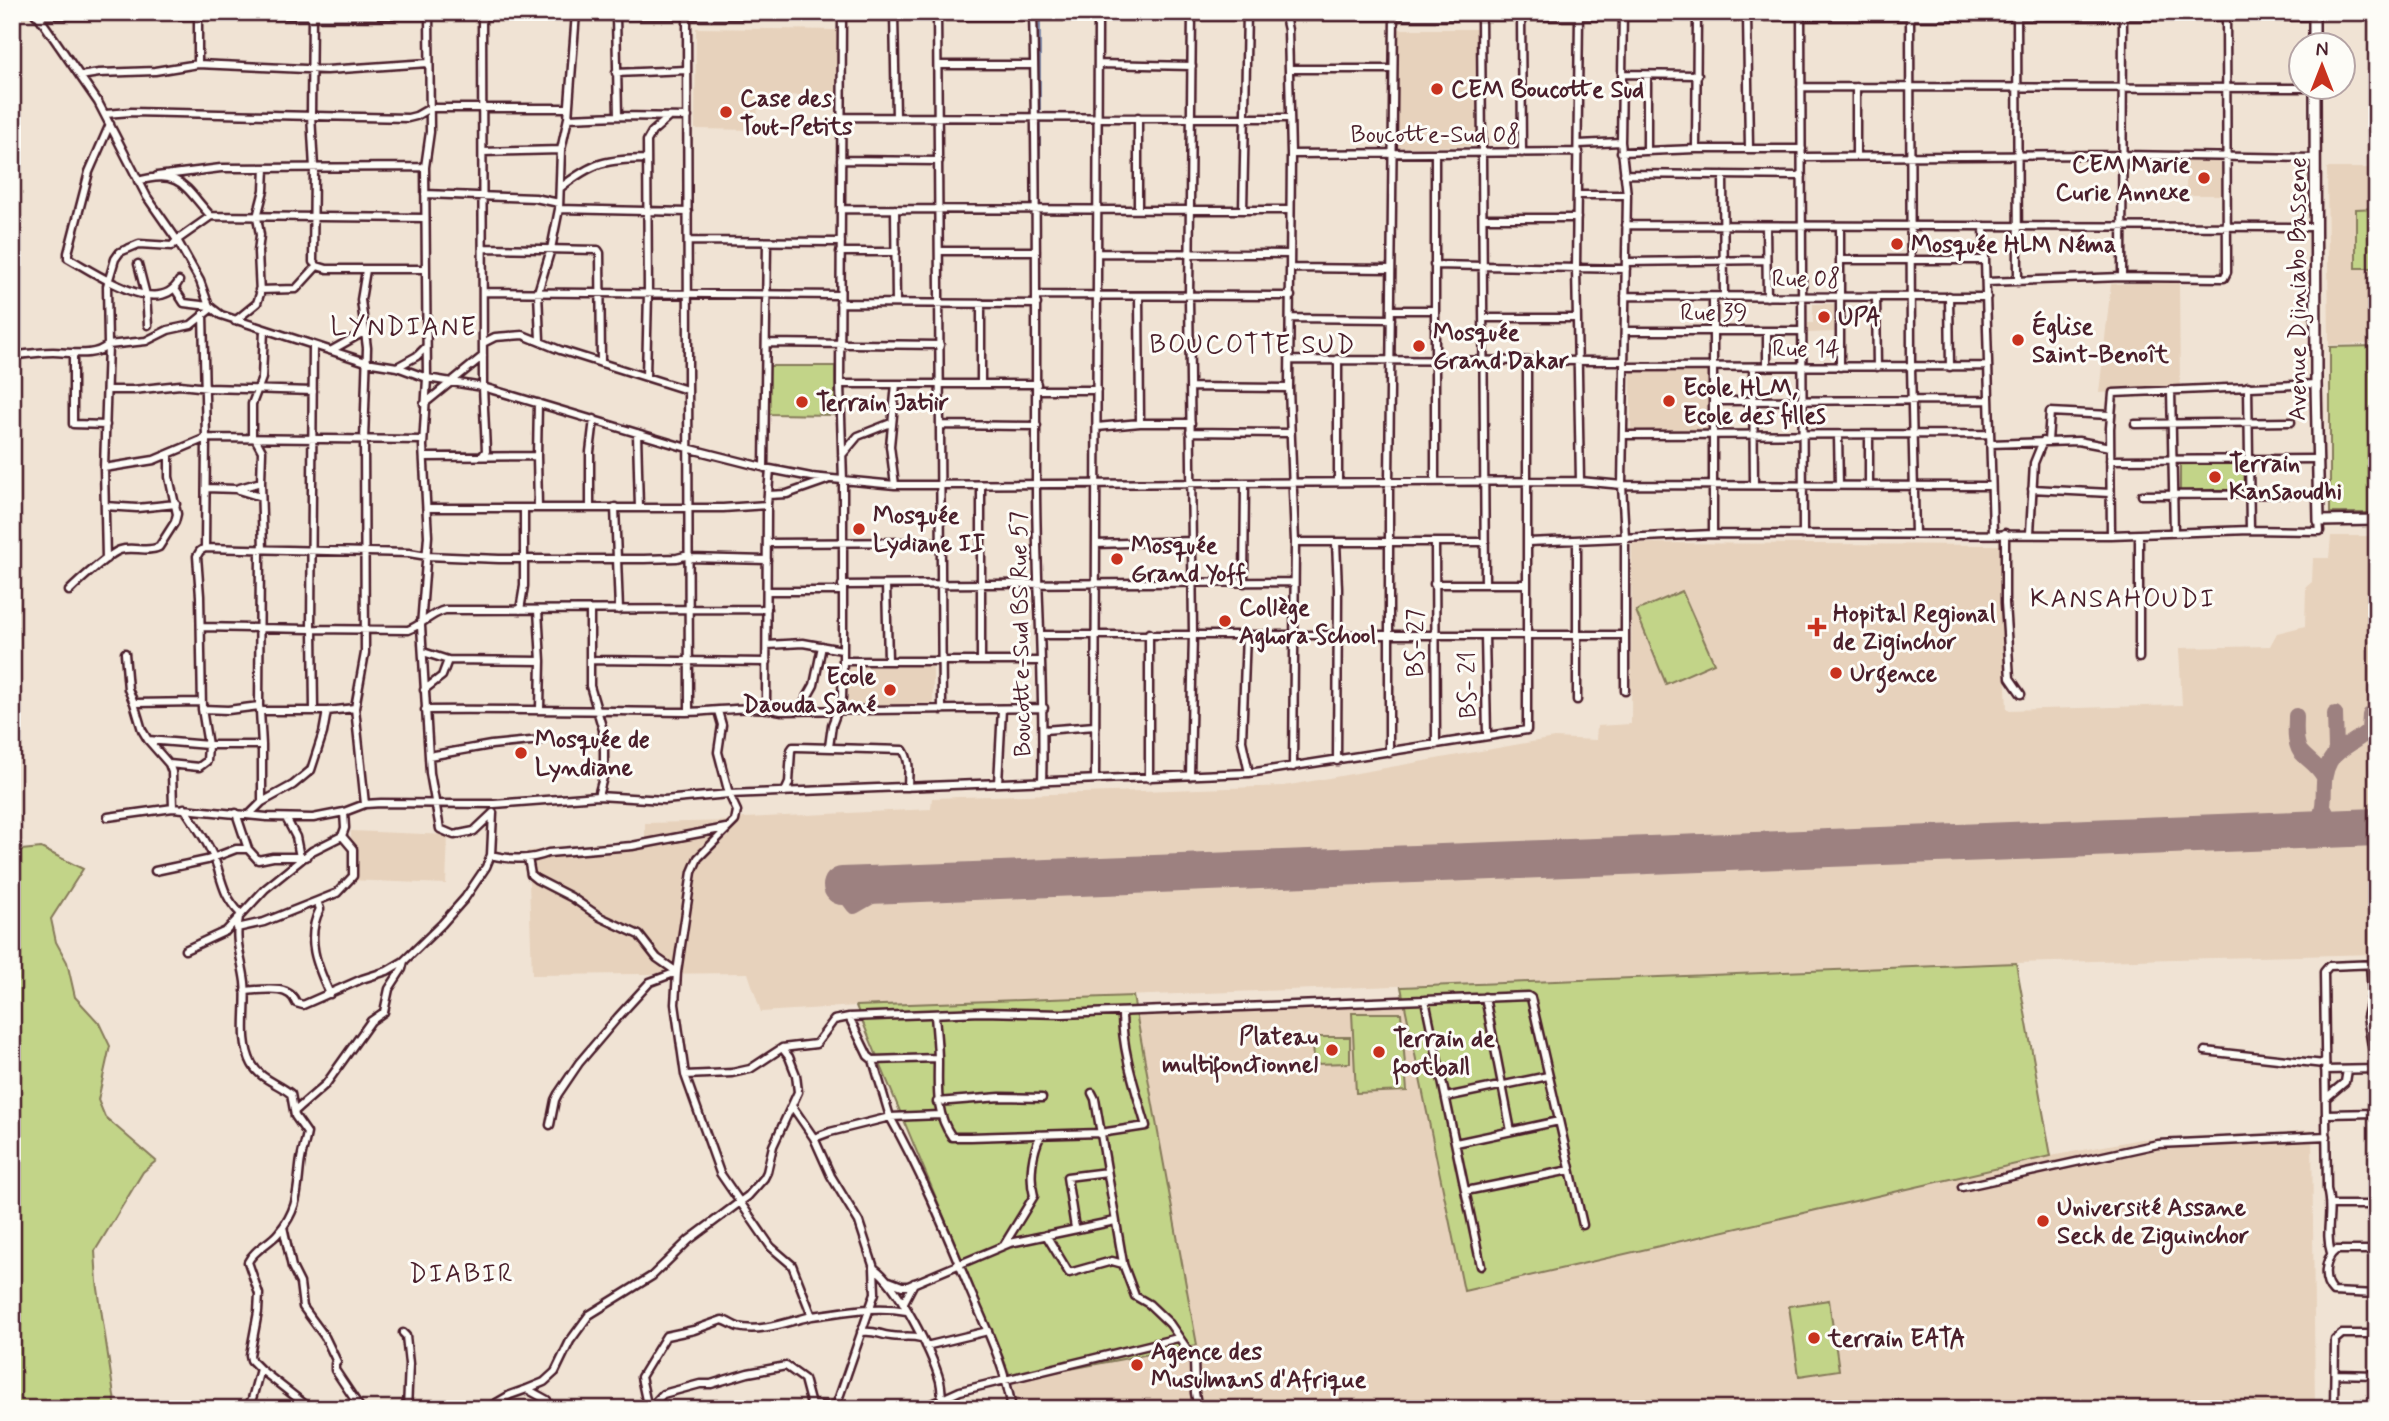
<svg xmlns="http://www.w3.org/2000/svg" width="2389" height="1421" font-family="Mynerve,sans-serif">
  <rect width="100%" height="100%" fill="#f0e3d4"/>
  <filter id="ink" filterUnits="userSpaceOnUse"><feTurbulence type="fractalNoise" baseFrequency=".0143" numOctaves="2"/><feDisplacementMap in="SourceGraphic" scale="14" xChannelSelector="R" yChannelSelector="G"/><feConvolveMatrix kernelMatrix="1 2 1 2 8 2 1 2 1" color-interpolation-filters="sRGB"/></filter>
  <g filter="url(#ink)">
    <path fill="#e7d2bc" d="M 696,28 L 839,30 L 839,96 L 758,95 L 757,130 L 695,129 Z
      M 1400,29 L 1476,29 L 1478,146 L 1398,147 L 1397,32 Z
      M 2186,161 L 2221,161 L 2221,195 L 2186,195 Z
      M 2327,168 L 2377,168 L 2377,344 L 2329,345 Z
      M 2179,281 L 2180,388 L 2099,393 L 2111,284 Z
      M 1813,304 L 1834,304 L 1835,332 L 1808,333 L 1808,323 L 1813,323 Z
      M 1631,371 L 1708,371 L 1708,432 L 1631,432 Z
      M 2331,536 L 2377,536 L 2377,954 L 2016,963 L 856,1006 L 761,1012 L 748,973 L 532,975 L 528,851 L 645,842 L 645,823 L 735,821 L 744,818 L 931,809 L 932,798 L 1284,786 L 1554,738 L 1596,740 L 1597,726 L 1631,724 L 1632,543 L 2000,545 L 2007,710 L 2182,705 L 2179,648 L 2270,646 L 2277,633 L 2305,626 L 2306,587 L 2312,582 L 2313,558 L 2329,558 Z
      M 852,664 L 929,664 L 933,669 L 933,707 L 851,707 L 848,703 L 848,669 Z
      M 351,831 L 448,835 L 446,884 L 349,880 Z
      M 1405,1005 L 1464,1291 L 2051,1156 L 2141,1139 L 2228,1137 L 2312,1130 L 2315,1409 L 1019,1409 L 1012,1380 L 1197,1345 L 1135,1013 Z"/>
    <path fill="#c2d488" stroke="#867a5a" stroke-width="2" d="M 2377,208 L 2377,268 L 2356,268 L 2356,209 Z
      M 2377,346 L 2377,513 L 2330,513 L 2330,347 Z
      M 769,366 L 835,366 L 835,415 L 769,414 Z
      M 2249,462 L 2249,492 L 2180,493 L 2180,463 Z
      M 1682,591 L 1714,663 L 1666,684 L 1636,611 Z
      M 41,848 L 83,869 L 51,919 L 56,942 L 67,962 L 75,997 L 99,1023 L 110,1046 L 98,1100 L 105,1117 L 156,1161 L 143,1172 L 95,1251 L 97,1282 L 116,1409 L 12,1409 L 12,851 Z
      M 2016,963 L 2051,1156 L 1464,1291 L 1401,987 Z
      M 1133,996 L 1197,1345 L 1012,1380 L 856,1006 Z
      M 1352,1013 L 1401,1013 L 1407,1091 L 1356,1093 Z
      M 1313,1037 L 1350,1037 L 1350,1063 L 1314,1064 Z
      M 1829,1300 L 1839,1370 L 1799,1376 L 1789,1306 Z"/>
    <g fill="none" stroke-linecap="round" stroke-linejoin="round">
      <path stroke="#7e8aa9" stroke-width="2" d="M 1040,17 L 1040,196"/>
      <path stroke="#9d8180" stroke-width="16" d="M 2296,716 C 2296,727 2294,741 2300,751 C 2308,761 2317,764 2324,777
        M 2333,757 L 2336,750 L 2335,714
        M 2324,809 L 2330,821 L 2346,829
        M 2306,830 C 2336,813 2315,787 2330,761 C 2338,748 2358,741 2369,730 L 2370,715
        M 879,884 C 864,876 848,872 845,894 L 854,906 L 882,890 L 905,883"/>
      <path stroke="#9d8180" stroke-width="38" d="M 842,886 L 2377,827"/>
      <g stroke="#4a1f2b" stroke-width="11">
        <path id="street" d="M 312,12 L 311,115 L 314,168 L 313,262 L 317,266 L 327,269 L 426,269
          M 429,12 L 430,132 L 425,167 L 427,378 L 423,446 L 428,536 L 421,626 L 430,773 L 440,829 L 454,835 L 474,831 L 493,813
          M 937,12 L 942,710
          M 1033,12 C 1037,170 1036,327 1036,485 C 1036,584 1045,683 1042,782
          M 1284,12 L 1288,30 L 1291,154 L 1289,388 L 1295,542 L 1293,767
          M 1521,12 L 1522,153
          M 1623,12 L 1621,142 L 1627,195 L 1622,485 L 1625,537 L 1625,691
          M 1801,12 L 1803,535
          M 1910,12 L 1911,367 L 1915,534
          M 482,13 L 483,387 L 486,451 L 483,455
          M 37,14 L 98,102 L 147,197 L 177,240 L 200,281 L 209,306 L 221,315 L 366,362 L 397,367 L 427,378 L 483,387 L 687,448 L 770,469 L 811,477 L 895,485 L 1580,481 L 1622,485 L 1991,486
          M 687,14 L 689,712
          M 894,14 L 896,117
          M 1747,14 L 1749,149
          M 2017,14 L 2018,282
          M 616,15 L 618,116
          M 1481,15 L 1485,583
          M 1579,15 L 1576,268 L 1580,481
          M 198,64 L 327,70 L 428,63
          M 1098,64 L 1192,66
          M 938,65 L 1033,65
          M 1289,69 L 1393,69
          M 616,73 L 687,70
          M 1622,74 L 1698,75
          M 80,76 L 99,73 L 155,71 L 198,64 L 198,12
          M 1801,87 L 2315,88
          M 1856,87 L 1856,156
          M 105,114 L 131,112 L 408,118 L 416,116 L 430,108 L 568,108
          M 841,117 L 1290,118
          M 568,118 L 618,116 L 688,117
          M 110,124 L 89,172 L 68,253 L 68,258 C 94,272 159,319 179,281
          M 1579,144 L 1621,142
          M 1696,149 L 1697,15
          M 1647,151 L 1647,75
          M 483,152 L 561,150
          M 1621,152 L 1696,149 L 1802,149
          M 1291,154 L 1579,152
          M 1802,157 L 2122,155 L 2315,158
          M 841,160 L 939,161
          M 1624,174 L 1802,176
          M 1723,175 L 1724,297
          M 157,176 L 221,168 L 425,167
          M 138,181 C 182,168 186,190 211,216
          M 560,188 C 595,161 604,160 647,159
          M 425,194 L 535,198 L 559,203
          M 1578,195 L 1627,195
          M 559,209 L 688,212
          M 841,209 L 1290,210
          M 895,209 L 896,302
          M 1138,209 L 1138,117
          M 1243,210 L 1247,12
          M 1483,218 L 1577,218
          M 1626,225 L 2316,227
          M 1766,226 L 1767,297
          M 1840,226 L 1840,367
          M 1984,226 L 1993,533
          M 688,241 L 841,242
          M 483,248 L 598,250 L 600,253 L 601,363
          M 940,251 L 1036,251
          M 840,252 L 896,252
          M 1097,253 L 1290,254
          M 1841,260 L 1984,260
          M 1626,262 L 1766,260
          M 138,264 L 146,295 L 148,325
          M 1434,265 L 1626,269
          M 1290,268 L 1391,269
          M 2122,277 L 2123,13
          M 1986,282 L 2122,277 L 2224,278 L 2227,272 L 2226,14
          M 175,289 L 184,303 L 209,306
          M 259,290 L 296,289 L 317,266
          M 483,292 L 840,295
          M 1036,295 L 1291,296
          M 1139,296 L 1140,423
          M 1625,296 L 1987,297
          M 1949,296 L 1950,367
          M 1713,297 L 1713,534
          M 1876,297 L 1877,367
          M 840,303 L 1037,304
          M 1391,310 L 1434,310
          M 203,314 L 206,438 L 205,548
          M 1290,318 L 1391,319
          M 1484,318 L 1577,318
          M 235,321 L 257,303 L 260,294 L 258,252 L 260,235 L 257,217 L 264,190 L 265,168
          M 1625,331 L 1802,331
          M 540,340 L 538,292 L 551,249 L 559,209 L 561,150 L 568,118 L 576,13
          M 483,343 L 495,337 L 523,335 L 560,350 L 687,390
          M 767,343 L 940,345
          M 313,345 L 311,629 L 408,630 C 422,625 430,614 445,610 L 767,609
          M 332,350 L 364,332
          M 73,353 L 73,424 L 106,425
          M 12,356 C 26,354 39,352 53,352 C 70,352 94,358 108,345 L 146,341 L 168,330 L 191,325 L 212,308
          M 1338,359 L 1338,482
          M 1290,360 L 1624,361
          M 397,367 L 417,356 L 426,347
          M 1624,367 L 1988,366
          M 1753,367 L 1754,485
          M 1767,367 L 1767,331
          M 646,377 L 648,293 L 647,141 L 652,132 L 669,117
          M 840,384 L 1037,384
          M 981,384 L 981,303
          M 2248,386 L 2250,530
          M 1190,387 L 1289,388
          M 108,390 L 133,390 L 180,385 L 208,388 L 313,391
          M 1037,390 L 1097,390
          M 2171,390 L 2174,532
          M 1713,401 L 1989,400
          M 424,404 L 483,356
          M 2135,424 L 2291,422
          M 941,425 L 1037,426
          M 1097,427 L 1140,423 L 1191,423
          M 1190,432 L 1290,433
          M 637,433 L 639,508
          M 1624,435 L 1989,434
          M 1869,435 L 1869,485
          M 1838,436 L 1839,485
          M 252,437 L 252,404 L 262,378 L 264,330
          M 256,440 L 262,451 L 261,482 L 263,550
          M 2048,441 L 2050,412 L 2110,415
          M 1990,444 L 2078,441 L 2110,447
          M 842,455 L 858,436 L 891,423
          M 537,456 L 538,508
          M 424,457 L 537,456 L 538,403
          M 2110,460 L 2318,459
          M 104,468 L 154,460 L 206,438 L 423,440
          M 764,468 L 767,242
          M 1435,482 L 1435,154
          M 895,485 L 890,446 L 896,384
          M 981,485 L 981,660
          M 206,488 L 236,489 L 261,482
          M 2032,489 L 2110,493
          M 238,490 L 261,497
          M 768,495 L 787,494 L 827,480
          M 2142,495 L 2289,494
          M 105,506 L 137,508 L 176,504
          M 590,507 L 590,452 L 594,419
          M 615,507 L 619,610
          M 427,508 L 723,508 L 767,505 L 770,469
          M 2005,533 L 2005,603 L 2010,678 L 2021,694
          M 2030,533 L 2034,463 L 2043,441
          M 2111,535 L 2110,428 L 2113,393 L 2316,384
          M 1295,542 L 1485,542
          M 1336,542 L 1338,589 L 1337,761
          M 1435,542 L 1436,745
          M 1528,542 L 1713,534 L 2111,535 L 2250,530 L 2320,531 L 2319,521
          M 767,543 L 941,542
          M 1096,544 L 1192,541
          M 689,558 L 767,560
          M 106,559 L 104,468 L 108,345 L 107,286 L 115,259 L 120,252 L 139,244 L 172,246 L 177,240 L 211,216 L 425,218
          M 1244,583 L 1245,484
          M 1434,584 L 1527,584
          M 842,585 L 1294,582
          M 886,585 L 888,660
          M 69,591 C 78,582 110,553 120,550 C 133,546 147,553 159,547 L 175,522 L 177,514 L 169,477 L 169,455
          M 767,591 L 842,591
          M 520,610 L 524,586 L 524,508
          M 538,610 L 541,661 L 540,709
          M 590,610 L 590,686 L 603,730 L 604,751 L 604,774 L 598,796
          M 201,627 L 311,629
          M 313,629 L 314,710
          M 1246,634 L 1242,741 L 1249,773
          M 1040,635 L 1624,635
          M 1485,635 L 1487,735
          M 767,645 L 803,643 L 842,650
          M 423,652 L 448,660 L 541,661
          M 125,653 L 128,689 L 134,703 L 201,702
          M 2139,658 L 2139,534
          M 591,660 L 767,662
          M 843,661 L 1041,661
          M 424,690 L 442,676 L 448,660
          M 1577,700 L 1577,541
          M 134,703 L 142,730 L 148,740 L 208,745 L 262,745 L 262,802
          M 259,706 L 260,550
          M 766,707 L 767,505
          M 355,708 L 327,711 L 260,711 L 259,706 L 228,710 L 202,709 L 200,596 L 197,556 L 200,551 L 205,548 L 409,553 L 427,556 L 499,559 L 644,559 L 677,558 L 689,555
          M 425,710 C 512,709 599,711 686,712 C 717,712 751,704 781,711 L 1044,708
          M 800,710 L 814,685 L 822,646
          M 260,711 L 262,745
          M 718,711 L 722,725 L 718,752 L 729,794 L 737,811 L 735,821 L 698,858 L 692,872 L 677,972 L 675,1004 L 685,1075 L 720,1173 L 771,1247 L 792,1265 L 812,1316 C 844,1312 875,1305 907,1311
          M 1044,730 L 1095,726
          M 148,740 L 169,764 L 172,772 L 173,808
          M 829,747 L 832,725 L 842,698 L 843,661 L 843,481 L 840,384 L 842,12
          M 1389,753 L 1389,482 L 1394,15
          M 429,756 L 491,745 L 541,740
          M 169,764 L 199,767 L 207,761 L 208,745 L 202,709
          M 1190,776 L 1193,633 L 1189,296 L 1192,12
          M 1149,778 L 1149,633
          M 1095,779 L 1098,20
          M 998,783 L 1002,709
          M 785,792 L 789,783 L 791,750 L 793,747 L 797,747 L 903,750 C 911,761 908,775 908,787
          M 365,804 L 355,708 L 365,653 L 364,441 L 367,348 L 361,300 L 366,270
          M 184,808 C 196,826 210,845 217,866 C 223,886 225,898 241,914
          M 236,813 L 248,849
          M 250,814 L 262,802 L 293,785 L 311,770 L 323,733 L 327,711
          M 108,817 L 173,808 L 267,817 L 313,818 L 344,812 L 365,804 L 381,803 L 494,804 L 598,796 L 664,800 L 729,794 L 1249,773 L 1527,730 L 1527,362
          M 286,818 L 296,837 L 300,857
          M 491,855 C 509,860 531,860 548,853 L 632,846 L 726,828
          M 528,858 L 531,875 L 536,879 L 571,897 L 600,917 L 639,935 L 657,958 L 677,972
          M 155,871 L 207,860 L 236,849 L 248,849 L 258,860 L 273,857 L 306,857
          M 239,917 C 234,943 242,958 245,982 C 248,1009 239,1039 252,1064 C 261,1080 278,1083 291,1094 L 295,1116 L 307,1133 C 305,1144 301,1155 300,1166 C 297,1193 298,1209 279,1232 C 271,1243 254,1249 248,1262 L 259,1294 L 258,1312 L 250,1355 L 251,1360 L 260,1369 L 252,1399 L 246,1409
          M 237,928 L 264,922 L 317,901
          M 185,950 L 226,931 L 265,889 L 312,851 L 342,836 L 345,828 L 344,812
          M 2370,964 L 2372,995 L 2367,1017 L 2376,1069
          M 245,991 C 262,990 290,984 296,1003 L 303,1005 L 362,979 L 387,971 L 404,961 L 442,924 L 465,898 L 486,867 L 491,855 L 493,813
          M 330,994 C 317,966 305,938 320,909 L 317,901 L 337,893 L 353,876 L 353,849 L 342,836
          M 1485,997 L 1511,1131
          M 1425,1000 L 1481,1266
          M 935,1015 C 936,1030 938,1046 938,1061 C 938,1088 935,1113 952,1137 L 970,1137 L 1100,1133 L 1146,1126 C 1135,1088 1122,1051 1122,1012
          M 849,1017 L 868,1056 L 873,1060 L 938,1058
          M 2205,1051 L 2324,1064
          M 873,1060 L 890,1117 L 940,1115
          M 2325,1070 L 2377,1069
          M 685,1075 L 732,1073 L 750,1069 L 782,1048 L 816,1044 L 834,1020 L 849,1017 L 982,1012 L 1062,1014 L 1528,996 L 1531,998 L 1583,1225
          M 1092,1093 L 1095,1099 L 1123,1263
          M 1446,1097 L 1548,1076
          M 2326,1098 L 2345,1082 L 2347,1070
          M 937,1102 L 1000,1097 L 1042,1098
          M 792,1106 L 814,1138 L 831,1176 L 859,1222 L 874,1268 L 875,1293 L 835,1409
          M 295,1111 L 326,1084 L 371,1021 L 384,1012 L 389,989 L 402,969 L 404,961
          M 2326,1114 L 2377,1113
          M 550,1125 L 555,1100 L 558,1094 L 579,1063 L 618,1017 L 650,982 L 677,972
          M 814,1138 L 830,1132 L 890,1117 C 921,1172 945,1230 969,1288 C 986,1328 1005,1366 1012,1409
          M 1456,1143 L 1559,1121
          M 1962,1187 L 2158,1144 L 2327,1136
          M 1466,1191 L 1570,1170
          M 2332,1205 L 2377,1205
          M 283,1227 L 292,1267 L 300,1283 L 303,1307 L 325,1337 L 337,1362 L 335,1364 L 335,1370 L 361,1409
          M 1075,1228 L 1067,1177 L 1107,1172
          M 1046,1235 L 1069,1273 L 1112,1261 L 1123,1264 L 1135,1296 L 1149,1304 L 1170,1324 L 1194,1359 L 1195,1393 L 1198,1409
          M 1004,1245 L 1034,1196 C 1029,1177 1032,1152 1041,1135
          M 2377,1250 L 2336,1250 C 2324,1259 2322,1281 2333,1292 L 2377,1294
          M 2331,1253 C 2324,1230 2334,1213 2327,1189 L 2324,972 L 2329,966 L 2377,964
          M 874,1268 C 898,1284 932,1353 940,1381 C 942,1390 942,1400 942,1409
          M 889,1281 L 902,1286 L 908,1286 L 1010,1243 L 1115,1221
          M 903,1304 L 914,1283
          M 861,1332 C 877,1330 878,1335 891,1336 C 902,1338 908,1335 921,1338
          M 403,1333 L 406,1336 L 409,1364 L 407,1409
          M 926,1346 L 988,1331
          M 260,1369 L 311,1409
          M 2335,1374 L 2377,1375
          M 811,1405 L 836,1406
          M 486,1409 L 510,1395 L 527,1389
          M 548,1409 L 547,1400 L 527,1389 L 544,1382 L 555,1372 L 570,1341 L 589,1315 L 652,1276 L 689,1240 L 748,1196 L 764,1178 L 767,1172 L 773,1146 L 798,1092 L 796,1075 L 789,1057 L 782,1048
          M 648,1409 L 641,1377 L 666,1336 L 694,1330 L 722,1320 C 728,1321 732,1325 738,1327 C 760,1333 790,1321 812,1316
          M 649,1409 L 663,1394 L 700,1384 L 711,1384 L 748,1373 L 786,1366 L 804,1379 L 812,1409
          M 920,1409 L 960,1391 L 1178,1338
          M 2334,1409 L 2335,1340 L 2342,1334 L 2377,1334"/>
      </g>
      <g stroke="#4a1f2b" stroke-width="14">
        <path id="secondary" d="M 36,12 L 37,14 L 2314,15
          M 2314,12 L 2314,46
          M 2315,88 L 2316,384 L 2319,521 L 2377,520"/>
      </g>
      <use href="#street" stroke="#fdfcf7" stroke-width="6"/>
      <use href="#secondary" stroke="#fdfcf7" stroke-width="9"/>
    </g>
  </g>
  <g fill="#c8321e" stroke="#fdfcf7" stroke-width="2.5">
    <circle cx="1437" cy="89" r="7"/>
    <circle cx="726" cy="112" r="7"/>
    <circle cx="2204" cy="178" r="7"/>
    <circle cx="1897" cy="244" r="7"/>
    <circle cx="1824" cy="317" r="7"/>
    <circle cx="2018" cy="340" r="7"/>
    <circle cx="1419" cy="346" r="7"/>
    <circle cx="1669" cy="401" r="7"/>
    <circle cx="802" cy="402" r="7"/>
    <circle cx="2215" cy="477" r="7"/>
    <circle cx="859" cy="529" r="7"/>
    <circle cx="1117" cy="559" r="7"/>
    <circle cx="1225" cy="621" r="7"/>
    <path d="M1813.5 616.5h7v7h7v7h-7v7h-7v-7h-7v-7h7z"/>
    <circle cx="1836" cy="673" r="7"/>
    <circle cx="890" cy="690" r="7"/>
    <circle cx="521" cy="753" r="7"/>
    <circle cx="1332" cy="1050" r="7"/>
    <circle cx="1379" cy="1052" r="7"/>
    <circle cx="2043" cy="1221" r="7"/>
    <circle cx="1814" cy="1338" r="7"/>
    <circle cx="1137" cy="1365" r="7"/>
  </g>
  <g text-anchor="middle" stroke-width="6" stroke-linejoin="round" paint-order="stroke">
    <g font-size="24" font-weight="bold" fill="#4a1f2b" stroke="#fdfcf7" text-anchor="start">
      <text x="1451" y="97">CEM Boucotte Sud</text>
      <text x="740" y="106">Case des<tspan x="740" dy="28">Tout-Petits</tspan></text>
      <text x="2190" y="172" text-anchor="end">CEM Marie<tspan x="2190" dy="28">Curie Annexe</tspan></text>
      <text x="1911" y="252">Mosquée HLM Néma</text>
      <text x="1838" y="325">UPA</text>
      <text x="2032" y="334">Église<tspan x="2032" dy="28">Saint-Benoît</tspan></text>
      <text x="1433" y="340">Mosquée<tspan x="1433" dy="28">Grand Dakar</tspan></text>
      <text x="1683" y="395">Ecole HLM,<tspan x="1683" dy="28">Ecole des filles</tspan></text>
      <text x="816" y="410">Terrain Jatiir</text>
      <text x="2229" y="471">Terrain<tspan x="2229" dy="28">Kansaoudhi</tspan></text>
      <text x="873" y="523">Mosquée<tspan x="873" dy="28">Lydiane II</tspan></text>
      <text x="1131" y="553">Mosquée<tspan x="1131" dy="28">Grand Yoff</tspan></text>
      <text x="1239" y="615">Collège<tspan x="1239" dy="28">Aghora School</tspan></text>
      <text x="1833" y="621">Hopital Regional<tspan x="1833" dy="28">de Ziginchor</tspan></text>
      <text x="1850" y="681">Urgence</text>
      <text x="876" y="684" text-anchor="end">Ecole<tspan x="876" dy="28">Daouda Sané</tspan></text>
      <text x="535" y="747">Mosquée de<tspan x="535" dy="28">Lyndiane</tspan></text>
      <text x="1318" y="1044" text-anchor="end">Plateau<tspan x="1318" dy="28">multifonctionnel</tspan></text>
      <text x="1393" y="1046">Terrain de<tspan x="1393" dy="28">football</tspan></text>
      <text x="2057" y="1215">Université Assane<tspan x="2057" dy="28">Seck de Ziguinchor</tspan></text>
      <text x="1828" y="1346">terrain EATA</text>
      <text x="1151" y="1359">Agence des<tspan x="1151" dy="28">Musulmans d'Afrique</tspan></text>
    </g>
    <g font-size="24" fill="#4a1f2b" stroke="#fdfcf7">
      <text x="1435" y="142">Boucotte-Sud 08</text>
      <text x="1806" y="286">Rue 08</text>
      <text transform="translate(2297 289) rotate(-90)" y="8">Avenue Djiniabo Bassene</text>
      <text x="1714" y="320">Rue 39</text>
      <text x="1806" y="356">Rue 14</text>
      <text transform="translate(1020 634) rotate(-91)" y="8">Boucotte-Sud BS Rue 57</text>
      <text transform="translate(1415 643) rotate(-90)" y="8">BS- 27</text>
      <text transform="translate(1467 685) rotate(-91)" y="8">BS- 21</text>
    </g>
    <g font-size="26" letter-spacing="2" fill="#4a1f2b" stroke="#fdfcf7">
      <text x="404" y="335">LYNDIANE</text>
      <text x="1253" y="353">BOUCOTTE SUD</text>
      <text x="2123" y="607">KANSAHOUDI</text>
      <text x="462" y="1282">DIABIR</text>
    </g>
  </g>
  <rect width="2389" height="1421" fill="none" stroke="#fdfcf7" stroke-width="42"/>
  <rect x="21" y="21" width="2347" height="1379" fill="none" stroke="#4a1f2b" stroke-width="2.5" filter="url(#ink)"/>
  <g transform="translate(2322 66)"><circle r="33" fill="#fdfcf7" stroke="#b5a4a5" stroke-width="2"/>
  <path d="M0-5L12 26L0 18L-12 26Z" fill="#c8321e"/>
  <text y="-10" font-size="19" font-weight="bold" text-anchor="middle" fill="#4a1f2b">N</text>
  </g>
</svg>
